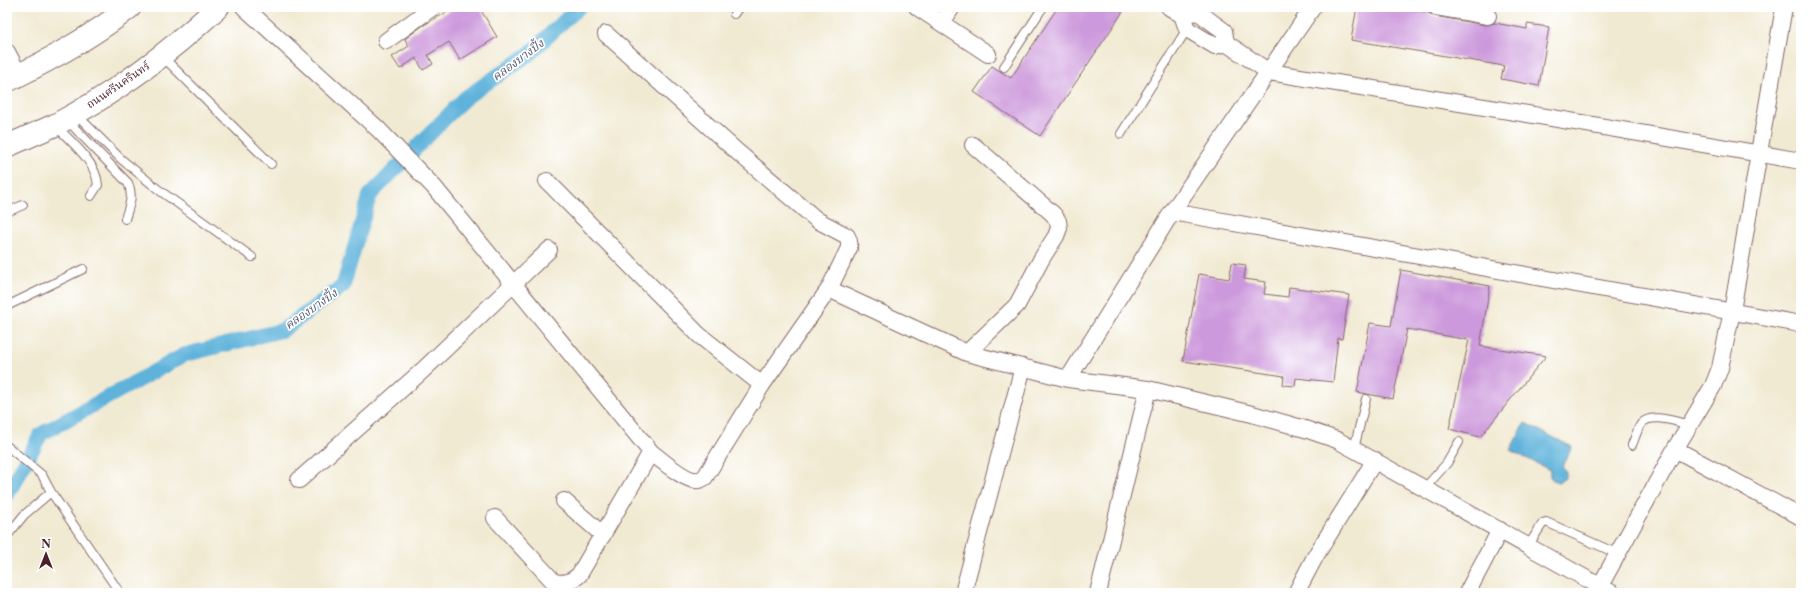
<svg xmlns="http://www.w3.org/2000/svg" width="1808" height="600" font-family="'Libre Caslon Text','Noto Serif Thai',serif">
  <rect width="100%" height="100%" fill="#fff"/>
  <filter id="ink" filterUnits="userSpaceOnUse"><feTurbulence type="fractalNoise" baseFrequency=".025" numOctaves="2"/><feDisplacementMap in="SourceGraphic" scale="8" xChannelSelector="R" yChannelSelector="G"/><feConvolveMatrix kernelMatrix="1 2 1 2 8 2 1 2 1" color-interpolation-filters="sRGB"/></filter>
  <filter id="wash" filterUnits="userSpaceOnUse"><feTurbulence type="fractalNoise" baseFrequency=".012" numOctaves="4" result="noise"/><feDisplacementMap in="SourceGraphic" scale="16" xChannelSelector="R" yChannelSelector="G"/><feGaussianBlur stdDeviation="0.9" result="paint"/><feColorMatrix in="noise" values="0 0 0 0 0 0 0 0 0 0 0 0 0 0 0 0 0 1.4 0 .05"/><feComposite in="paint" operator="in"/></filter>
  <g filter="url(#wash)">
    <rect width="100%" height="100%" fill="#f1ead3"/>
    <path fill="#5fb3db" stroke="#546983" d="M 1525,423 L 1572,447 L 1562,466 L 1565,469 L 1566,474 L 1564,479 L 1558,482 L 1553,480 L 1550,477 L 1550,470 L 1510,450 Z"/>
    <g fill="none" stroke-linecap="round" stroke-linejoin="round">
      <path stroke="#5fb3db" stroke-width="15" d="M 7,495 L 41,434 L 184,355 L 283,330 L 343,286 L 370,195 L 465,98 L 529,54 L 579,7"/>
    </g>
    <g id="blocks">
      <path fill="#cc99dc" d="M 456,7 L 479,7 L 497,37 L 460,60 L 449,42 L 428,55 L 433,64 L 423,70 L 416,58 L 400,69 L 392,57 L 409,46 L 405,39 L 422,26 Z
        M 1058,7 L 1126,7 L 1040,136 L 974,92 L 992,66 L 1011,78 Z
        M 1357,7 L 1391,7 L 1405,10 L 1406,8 L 1429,13 L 1434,16 L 1486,25 L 1495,23 L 1527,29 L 1527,24 L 1549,27 L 1539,86 L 1501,79 L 1504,66 L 1351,40 Z
        M 1232,263 L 1246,265 L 1244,279 L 1266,282 L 1264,294 L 1288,297 L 1289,287 L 1349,295 L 1342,339 L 1338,338 L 1333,382 L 1296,378 L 1295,386 L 1283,385 L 1284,376 L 1183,361 L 1199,274 L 1229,279 Z
        M 1401,270 L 1490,286 L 1480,346 L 1546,356 L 1480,437 L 1449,429 L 1469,340 L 1407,329 L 1393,399 L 1357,392 L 1370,323 L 1391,326 Z"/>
    </g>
  </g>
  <g filter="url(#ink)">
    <use href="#blocks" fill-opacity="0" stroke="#846666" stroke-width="1"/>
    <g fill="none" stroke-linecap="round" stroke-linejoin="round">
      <g stroke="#846666" stroke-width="10">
        <path id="lane" d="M 734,14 L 739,7
          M 162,56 L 271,164
          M 1004,67 L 1043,7
          M 77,115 L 121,159 L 159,190 L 252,257
          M 67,120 L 128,183 C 134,196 129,206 125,219
          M 55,125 C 71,142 96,161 98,185 L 91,196
          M 1121,134 L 1187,29
          M 7,212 L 23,205
          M 7,306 L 83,269
          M 1632,445 C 1635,438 1637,430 1641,424 C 1651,412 1676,422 1690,425
          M 7,446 L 42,475 L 51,492 L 120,593
          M 1354,449 L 1366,399
          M 1424,489 L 1447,463 L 1459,442
          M 7,536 L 24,515 L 51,492
          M 1528,546 L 1543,523 L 1546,522 L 1618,554"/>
      </g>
      <g stroke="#846666" stroke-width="18">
        <path id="street" d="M 244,7 L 378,129 L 434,187 L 651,452 C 660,459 687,483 699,480 C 701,480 703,478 705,477 L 762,385 L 829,289 L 849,248 L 849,241 L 847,236 L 817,220 L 734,149 L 606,34
          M 917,7 L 988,54
          M 1169,7 L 1182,15 L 1187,29 L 1215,46 L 1226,43
          M 1436,7 L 1488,16
          M 1182,15 L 1198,12 L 1224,31 L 1226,43 L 1269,72 L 1552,118 L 1801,161
          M 942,23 L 952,7
          M 386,41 L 433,7
          M 7,52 L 19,75
          M 547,181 L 699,335 L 762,385
          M 1172,212 L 1801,324
          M 829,289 L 967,353 L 1068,379 L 1148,389 L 1252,414 L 1305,429 L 1337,440 L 1612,593
          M 967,353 L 1017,305 L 1042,258 L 1056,236 L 1059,228 L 1058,221 L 1053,214 L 973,145
          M 1068,379 L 1172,212 L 1313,7
          M 1675,449 L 1801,517
          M 299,480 L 422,371 L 549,250
          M 564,501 L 603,535
          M 495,518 L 554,582 C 565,584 571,582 579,575 L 651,452
          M 1600,586 L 1675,449 L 1713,386 L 1720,368 L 1732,311 L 1784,7
          M 963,593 L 1023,367
          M 1098,593 L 1148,389
          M 1296,593 L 1316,555 L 1375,460
          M 1467,593 L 1500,530"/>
      </g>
      <g stroke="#846666" stroke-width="24">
        <path id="primary" d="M 7,81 C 50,60 92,37 130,7
          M 7,146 C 23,139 39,132 55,125 C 114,94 169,53 218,7"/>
      </g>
      <use href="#lane" stroke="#fff" stroke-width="8"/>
      <use href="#street" stroke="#fff" stroke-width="16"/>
      <use href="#primary" stroke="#fff" stroke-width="22"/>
    </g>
  </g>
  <g text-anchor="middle" stroke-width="3.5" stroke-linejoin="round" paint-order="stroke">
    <g font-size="11" fill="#4a1f2b" stroke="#fff">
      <text transform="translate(118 85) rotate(-34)" y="4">ถนนศรีนครินทร์</text>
    </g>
    <g font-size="12" font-style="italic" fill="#525a71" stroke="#fff">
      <text transform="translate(518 60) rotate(-37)" y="4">คลองบางปิ้ง</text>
      <text transform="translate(311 309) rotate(-35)" y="4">คลองบางปิ้ง</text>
    </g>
  </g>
  <rect width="1808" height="600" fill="none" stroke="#fff" stroke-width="24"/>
  <g transform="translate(46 554)" stroke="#ffffff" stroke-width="3" paint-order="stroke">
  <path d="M0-3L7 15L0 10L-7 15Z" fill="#4a1f2b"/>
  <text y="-6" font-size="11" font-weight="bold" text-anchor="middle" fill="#4a1f2b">N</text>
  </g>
</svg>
